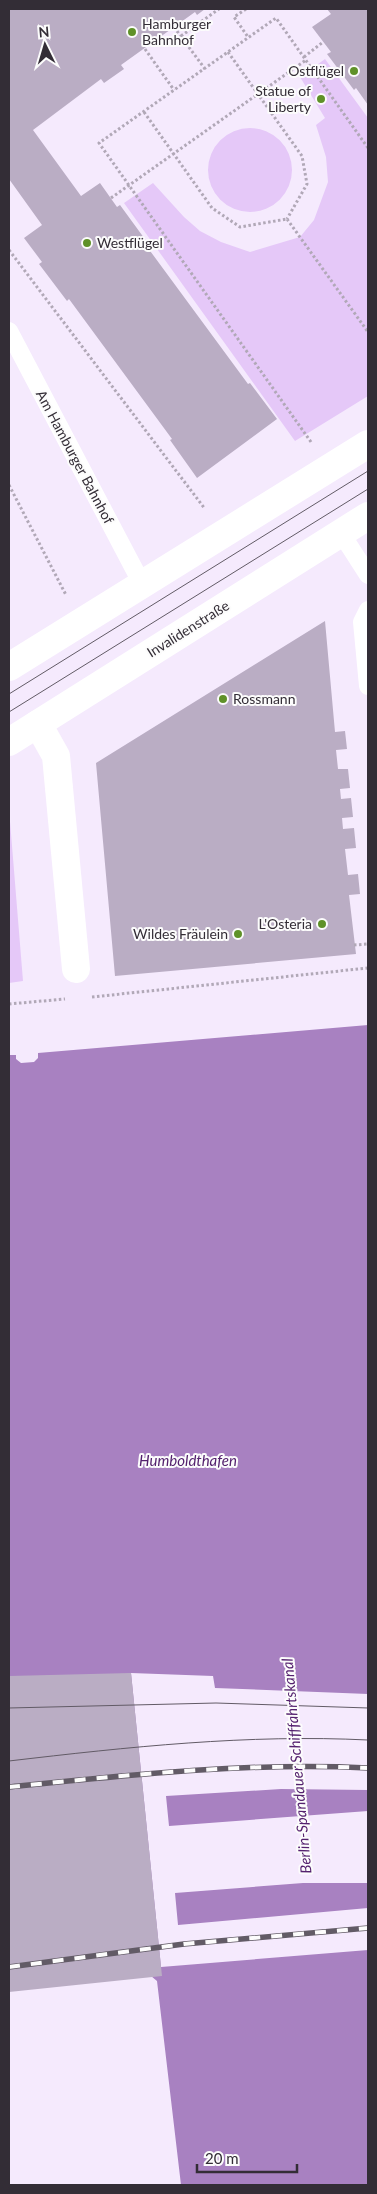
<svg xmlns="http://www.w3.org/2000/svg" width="377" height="2194" font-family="Lato,sans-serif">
  <rect width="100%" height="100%" fill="#f5eafd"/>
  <path fill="#e5c8f8" d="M 325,59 L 368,118 L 368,396 L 295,441 L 124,203 L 153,183 L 184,217 L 200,231 L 221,242 L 250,252 L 300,237 L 314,220 L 328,182 L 326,157 L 316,125 L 325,118 L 300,77 Z
    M208 170a42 42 0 1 1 84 0a42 42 0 1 1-84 0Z
    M 9,809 L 23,981 L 9,983 Z"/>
  <path fill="#a881c1" d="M 368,1025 L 368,2185 L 181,2185 L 157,1981 L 9,1858 L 9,1055 L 16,1055 L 16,1059 L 21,1063 L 34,1062 L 38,1058 L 38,1053 Z"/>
  <path fill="#f5eafd" d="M 131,1673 L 213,1676 L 215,1688 L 368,1694 L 368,1790 L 281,1789 L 166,1796 L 169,1826 L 368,1811 L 368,1883 L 303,1883 L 175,1893 L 178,1925 L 368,1908 L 368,1950 L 161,1967 Z"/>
  <path fill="#baadc4" d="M 9,9 L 205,9 L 197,15 L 195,12 L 121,65 L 124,69 L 104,83 L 101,79 L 33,130 L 81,196 L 100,183 L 117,207 L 120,205 L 147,242 L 145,244 L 248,384 L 250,383 L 277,419 L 197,478 L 170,440 L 172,439 L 69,299 L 67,301 L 39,264 L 42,262 L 24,238 L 42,225 L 9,179 Z
    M 327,9 L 368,9 L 368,105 L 356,88 L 354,90 L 327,54 L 331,52 L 312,27 L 331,14 Z
    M 325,621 L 335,732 L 345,731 L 347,749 L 336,750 L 338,769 L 348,769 L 350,788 L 340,789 L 341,799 L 351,798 L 353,817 L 342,818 L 343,829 L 354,828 L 356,848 L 345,849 L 348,875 L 358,874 L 360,894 L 349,895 L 356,954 L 115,976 L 96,763 Z
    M 131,1673 L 162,1976 L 9,1992 L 9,1676 Z"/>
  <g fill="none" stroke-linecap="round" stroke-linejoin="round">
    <path stroke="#b1a8b7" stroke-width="3" stroke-dasharray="2.5 2.5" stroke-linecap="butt" d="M 246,9 L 234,17 L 248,37
      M 174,27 L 205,69
      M 181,36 L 219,9
      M 145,49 L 174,90
      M 228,52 L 302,156 L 307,184 L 287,219
      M 304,57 L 323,42
      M 144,112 L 212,208 L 240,227 L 287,219
      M 111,198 L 306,60
      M 287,219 L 368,332
      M 9,250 L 205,509
      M 311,442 L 99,143 L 276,18 L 368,148
      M 9,485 L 66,595
      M 354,945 L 368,944
      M 92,997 L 368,968
      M 9,1004 L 65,999"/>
    <path stroke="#fff" stroke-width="18" d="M 9,331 L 142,584
      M 341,533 L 368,575
      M 368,610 L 362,622 L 368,686"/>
    <path stroke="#fff" stroke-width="28" d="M 38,724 L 56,756 L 76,969"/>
    <path stroke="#fff" stroke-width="28" d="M 9,667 L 368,444
      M 9,742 L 368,516"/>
    <path stroke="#625b66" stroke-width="1" d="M 9,694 L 368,471
      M 9,712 L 368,489
      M 9,1708 L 216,1703 L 368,1708
      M 9,1761 C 128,1747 248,1734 368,1740"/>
    <g stroke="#625b66" stroke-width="5.5">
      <path id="rail" d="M 9,1787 C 128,1775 249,1762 368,1768
        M 9,1967 L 184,1944 L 368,1928"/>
    </g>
    <use href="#rail" stroke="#fcfcfc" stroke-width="4" stroke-dasharray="11" stroke-linecap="butt"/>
  </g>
  <g fill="#5f9128" stroke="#fcfcfc" stroke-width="2">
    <circle cx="132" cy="32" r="5"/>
    <circle cx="354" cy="71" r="5"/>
    <circle cx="321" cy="99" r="5"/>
    <circle cx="87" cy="243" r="5"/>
    <circle cx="223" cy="699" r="5"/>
    <circle cx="322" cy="924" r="5"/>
    <circle cx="238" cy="934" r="5"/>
  </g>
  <g text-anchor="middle" stroke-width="4" stroke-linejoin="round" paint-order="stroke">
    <g font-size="14" fill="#332d36" stroke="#fcfcfc" text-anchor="end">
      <text x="142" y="29" text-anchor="start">Hamburger<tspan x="142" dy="16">Bahnhof</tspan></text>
      <text x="344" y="76">Ostflügel</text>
      <text x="311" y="96">Statue of<tspan x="311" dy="16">Liberty</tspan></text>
      <text x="97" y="248" text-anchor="start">Westflügel</text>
      <text x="233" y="704" text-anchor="start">Rossmann</text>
      <text x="312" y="929">L'Osteria</text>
      <text x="228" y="939">Wildes Fräulein</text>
    </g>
    <g font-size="14" fill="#332d36" stroke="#fcfcfc">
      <text transform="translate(75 457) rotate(62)" y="5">Am Hamburger Bahnhof</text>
      <text transform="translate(188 629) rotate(-32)" y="5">Invalidenstraße</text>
    </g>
    <g font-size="15" font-style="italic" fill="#54216e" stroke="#fcfcfc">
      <text x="188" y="1466">Humboldthafen</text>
      <text transform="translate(297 1766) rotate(-95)" y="5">Berlin-Spandauer Schifffahrtskanal</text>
    </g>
  </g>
  <rect width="377" height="2194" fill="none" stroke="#332d36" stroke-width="20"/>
  <g transform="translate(45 45) rotate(355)" stroke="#fcfcfc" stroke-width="4" paint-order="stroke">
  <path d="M0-4L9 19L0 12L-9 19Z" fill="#332d36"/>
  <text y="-8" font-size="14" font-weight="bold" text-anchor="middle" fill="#332d36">N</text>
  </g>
  <path d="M197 2164v8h100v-8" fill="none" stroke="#332d36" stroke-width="2.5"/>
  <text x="205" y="2164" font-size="15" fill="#332d36" stroke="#fcfcfc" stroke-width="4" paint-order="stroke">20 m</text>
</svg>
